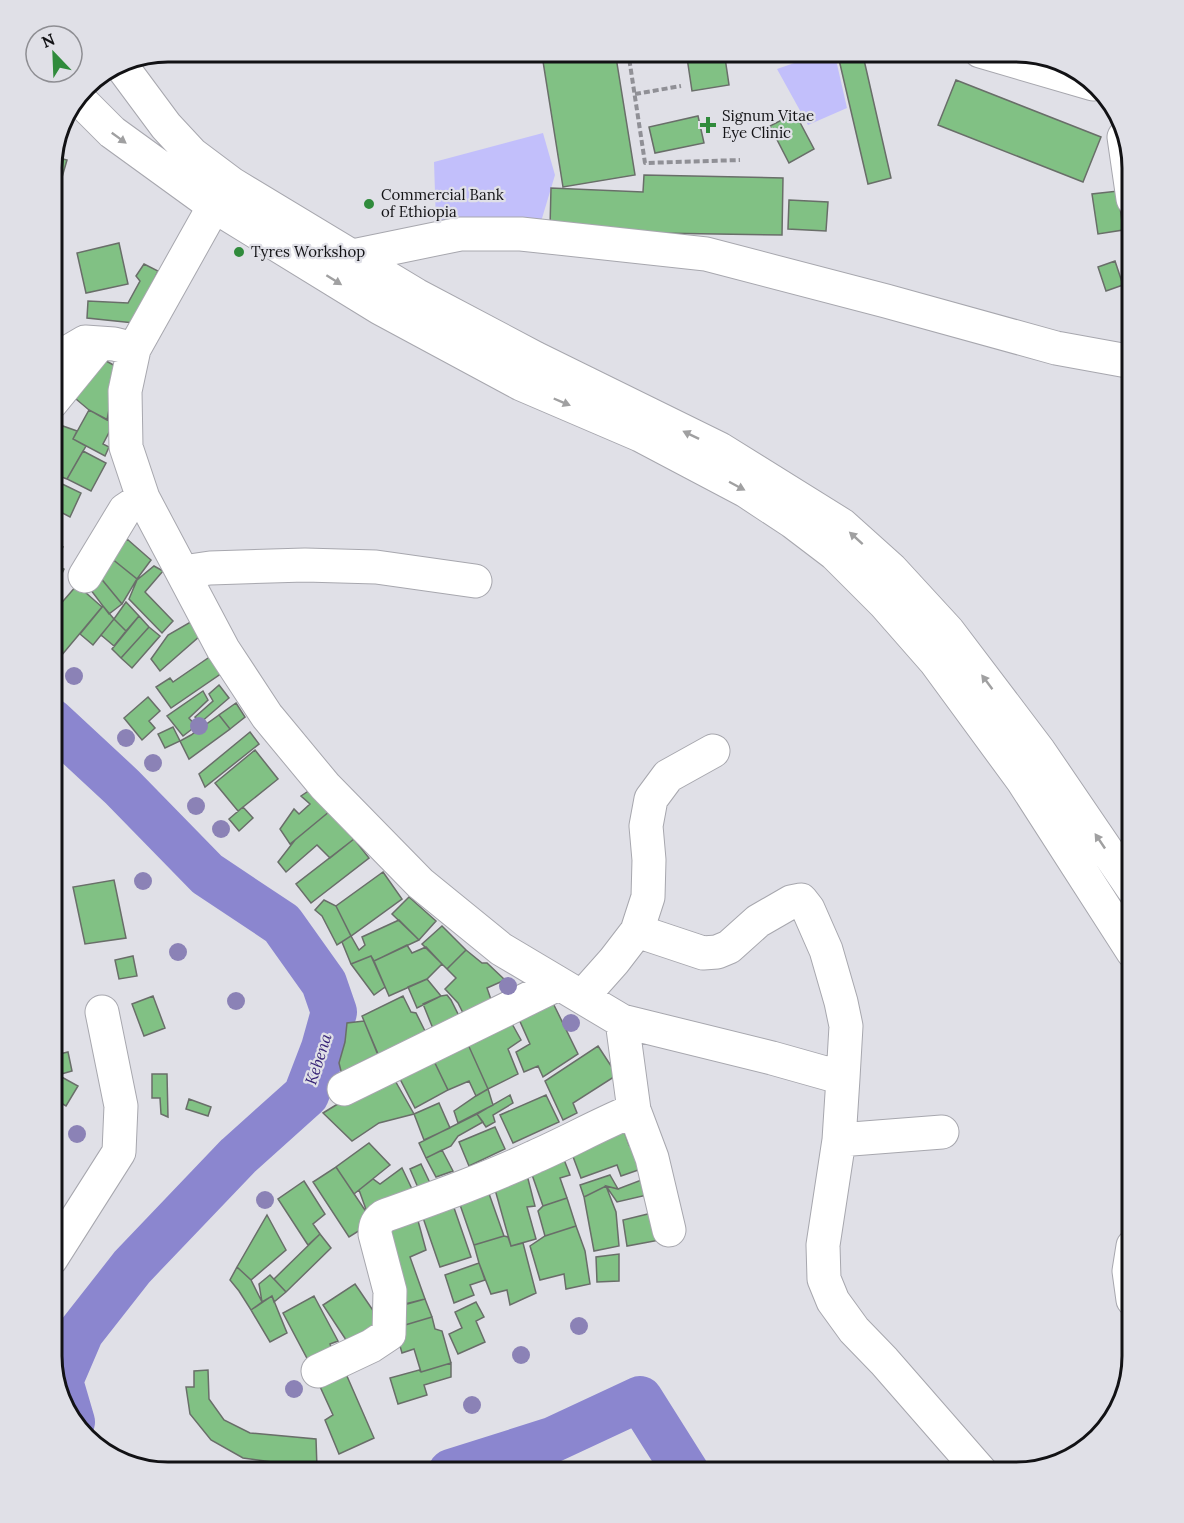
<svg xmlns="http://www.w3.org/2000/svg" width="1184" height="1523" font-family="Lora,serif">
  <rect width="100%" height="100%" fill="#e0e0e7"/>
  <path fill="#c2bffb" d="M 829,51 L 834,51 L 847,108 L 808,125 L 777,69 Z
    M 543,133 L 555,175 L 540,225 L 436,223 L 434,162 Z"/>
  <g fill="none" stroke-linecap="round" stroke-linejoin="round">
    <path stroke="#8b86cf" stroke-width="46" d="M 51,721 L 122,787 L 207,874 L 282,924 L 324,983 L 334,1012 L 324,1048 L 306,1095 L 238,1156 L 132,1267 L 81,1332 L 60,1381 L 72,1422
      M 451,1472 L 552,1440 L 640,1399 L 686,1472"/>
  </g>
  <path fill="#81c184" stroke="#696e69" stroke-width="1.5" d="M 567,51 L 615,51 L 635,175 L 563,187 L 542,55 Z
    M 686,51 L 724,51 L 729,85 L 692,91 Z
    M 837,51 L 862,51 L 891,178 L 868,184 Z
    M 956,80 L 1101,137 L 1083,182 L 938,125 Z
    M 795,113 L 814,149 L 789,163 L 770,126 Z
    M 698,116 L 704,143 L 655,153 L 649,127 Z
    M 52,156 L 67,160 L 58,191 L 51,189 Z
    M 644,175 L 783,178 L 782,235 L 654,233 L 550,228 L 551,188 L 643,192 Z
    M 1118,191 L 1123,230 L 1098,234 L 1092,194 Z
    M 789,200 L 828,202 L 826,231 L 788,229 Z
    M 119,243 L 128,284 L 86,293 L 77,253 Z
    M 1115,261 L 1123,285 L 1106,291 L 1098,267 Z
    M 144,264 L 158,271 L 134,323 L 87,318 L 88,301 L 128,303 L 140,281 L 136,276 Z
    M 51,268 L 59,290 L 51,293 Z
    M 99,357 L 117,367 L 107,420 L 89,410 L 70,394 Z
    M 89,410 L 114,423 L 103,444 L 109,447 L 105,456 L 73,439 Z
    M 63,426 L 77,431 L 73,439 L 86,446 L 67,479 L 51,473 L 53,465 L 51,464 L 51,447 Z
    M 83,451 L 106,463 L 91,491 L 67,479 Z
    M 54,480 L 81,493 L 70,517 L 51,507 L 51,486 Z
    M 127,539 L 151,560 L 137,579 L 111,558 Z
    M 51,542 L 63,547 L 56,562 L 51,560 Z
    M 106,554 L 137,579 L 122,604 L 99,576 Z
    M 51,563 L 64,569 L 57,584 L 51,582 Z
    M 154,566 L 163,571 L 145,592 L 173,621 L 162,633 L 129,599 L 137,580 Z
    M 99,576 L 122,604 L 109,614 L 87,585 Z
    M 77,585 L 102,607 L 61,656 L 51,648 L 51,615 Z
    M 126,602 L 139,616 L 126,631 L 114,619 Z
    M 103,606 L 114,619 L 93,645 L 80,634 Z
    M 139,616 L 149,627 L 121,658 L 112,649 Z
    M 114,619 L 126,631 L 114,646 L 101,635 Z
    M 194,620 L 201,635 L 160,671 L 151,659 L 168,635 Z
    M 149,627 L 160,636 L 132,668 L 121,658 Z
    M 211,656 L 222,673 L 171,708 L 156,687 L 170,678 L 173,682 Z
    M 219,685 L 229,698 L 200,723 L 195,717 L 213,701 L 209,694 Z
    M 203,691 L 208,700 L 189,718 L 196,726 L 183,736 L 167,716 Z
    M 148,697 L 160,711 L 149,721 L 155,728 L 142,740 L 124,718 Z
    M 236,703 L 245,717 L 230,729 L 219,715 Z
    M 219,715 L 230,729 L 189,759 L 180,741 L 191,735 Z
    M 173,727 L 180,741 L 165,748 L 158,734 Z
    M 250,732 L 259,744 L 205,787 L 199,774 Z
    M 255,750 L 278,779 L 238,811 L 215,783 Z
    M 310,790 L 330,811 L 290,844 L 280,829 L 294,809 L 299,814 L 310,804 L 301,796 Z
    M 243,807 L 253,818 L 239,831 L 229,819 Z
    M 330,811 L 354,839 L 330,858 L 317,845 L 286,872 L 278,862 L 295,840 Z
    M 354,839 L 369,858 L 311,903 L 296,884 Z
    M 383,872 L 402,899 L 351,936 L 336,906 Z
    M 114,880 L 126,938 L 85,944 L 73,887 Z
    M 409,897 L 436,921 L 419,940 L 392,914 Z
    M 324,900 L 336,906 L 351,936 L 337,945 L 322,916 L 315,910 Z
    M 399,920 L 419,940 L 374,961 L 371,956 L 351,964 L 342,942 L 351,936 L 359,950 L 365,945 L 362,937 Z
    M 442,926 L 466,950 L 447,969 L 422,944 Z
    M 407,945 L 412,953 L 426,947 L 442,964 L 427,979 L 389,996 L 374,961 Z
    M 466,950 L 482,963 L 487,963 L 505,980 L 487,988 L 495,1011 L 468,1023 L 458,1003 L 445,989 L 456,978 L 447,969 Z
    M 133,956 L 137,976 L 119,979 L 115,960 Z
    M 371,956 L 385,987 L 374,995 L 351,964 Z
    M 427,979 L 441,996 L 417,1008 L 408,987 Z
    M 447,995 L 451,1000 L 463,1024 L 436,1036 L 423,1004 L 441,996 Z
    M 153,996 L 165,1028 L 144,1036 L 132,1004 Z
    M 403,996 L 411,1012 L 416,1013 L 429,1039 L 380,1060 L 362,1016 Z
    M 552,1001 L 578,1054 L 543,1077 L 538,1066 L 524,1072 L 516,1052 L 530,1044 L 518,1017 Z
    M 364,1021 L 378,1054 L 360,1063 L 362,1071 L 343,1079 L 339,1063 L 345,1042 L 347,1023 Z
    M 511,1022 L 521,1040 L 508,1049 L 518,1074 L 488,1089 L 466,1040 Z
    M 466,1040 L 488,1089 L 476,1096 L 469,1081 L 448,1090 L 433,1059 Z
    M 598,1046 L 617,1075 L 573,1103 L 577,1113 L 563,1120 L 545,1081 Z
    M 68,1052 L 72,1071 L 58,1075 L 55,1055 Z
    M 433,1059 L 448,1090 L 415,1108 L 398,1075 Z
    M 152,1074 L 167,1074 L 168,1117 L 161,1114 L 160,1098 L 152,1098 Z
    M 58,1075 L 78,1086 L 66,1106 L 51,1097 L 51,1087 Z
    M 393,1077 L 414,1114 L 379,1123 L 352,1141 L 323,1113 L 354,1094 Z
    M 488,1089 L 493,1105 L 458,1123 L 454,1111 L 476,1096 Z
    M 510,1095 L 513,1103 L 493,1115 L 495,1122 L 486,1127 L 477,1114 Z
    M 546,1095 L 559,1122 L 513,1143 L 500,1115 Z
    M 189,1099 L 211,1107 L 208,1116 L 186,1109 Z
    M 439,1103 L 450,1128 L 424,1140 L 414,1114 Z
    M 477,1114 L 483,1122 L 458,1136 L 451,1146 L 426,1158 L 419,1143 Z
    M 495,1127 L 505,1149 L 469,1166 L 459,1142 Z
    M 623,1128 L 629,1145 L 635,1142 L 644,1168 L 621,1176 L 617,1165 L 581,1178 L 572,1154 L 599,1144 L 597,1137 Z
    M 369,1143 L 390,1165 L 354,1194 L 336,1167 Z
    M 442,1150 L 453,1171 L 436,1177 L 426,1158 Z
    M 563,1157 L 570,1175 L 560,1178 L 567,1198 L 543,1206 L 530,1169 Z
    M 421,1164 L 431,1185 L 419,1190 L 410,1169 Z
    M 336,1167 L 373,1222 L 349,1237 L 313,1182 Z
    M 402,1168 L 412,1189 L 368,1215 L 359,1190 L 373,1179 L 380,1184 Z
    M 527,1175 L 535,1206 L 527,1207 L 536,1239 L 511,1246 L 494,1186 Z
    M 610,1175 L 618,1189 L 606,1186 L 584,1197 L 580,1185 Z
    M 644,1179 L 647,1195 L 617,1202 L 606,1186 L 618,1189 Z
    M 304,1181 L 325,1214 L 313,1224 L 320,1234 L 308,1245 L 278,1199 Z
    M 606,1186 L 616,1212 L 619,1246 L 594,1251 L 584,1197 Z
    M 487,1188 L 504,1236 L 474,1245 L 458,1199 Z
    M 567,1198 L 576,1226 L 545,1236 L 538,1211 L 543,1206 Z
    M 452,1202 L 471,1257 L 440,1267 L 421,1212 Z
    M 656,1212 L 660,1240 L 627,1246 L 623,1220 Z
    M 267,1215 L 286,1250 L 251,1280 L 237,1267 Z
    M 417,1217 L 426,1250 L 410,1257 L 425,1299 L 407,1304 L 392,1265 L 385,1229 Z
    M 576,1226 L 585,1251 L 590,1284 L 566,1289 L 564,1274 L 540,1280 L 530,1246 L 545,1236 Z
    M 320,1234 L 331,1248 L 286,1292 L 274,1279 Z
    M 504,1236 L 508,1237 L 511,1246 L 523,1243 L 536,1293 L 510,1305 L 507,1290 L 491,1294 L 479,1263 L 474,1245 Z
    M 619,1254 L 619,1281 L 597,1282 L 596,1257 Z
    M 479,1263 L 485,1280 L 470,1285 L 474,1295 L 454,1303 L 445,1275 Z
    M 237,1267 L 251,1280 L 262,1302 L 251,1310 L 239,1291 L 230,1280 Z
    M 270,1275 L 286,1292 L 274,1302 L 272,1296 L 262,1302 L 259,1284 Z
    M 355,1284 L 385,1328 L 352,1349 L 323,1305 Z
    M 272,1296 L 287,1333 L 270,1342 L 251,1310 Z
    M 314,1296 L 338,1341 L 330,1344 L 333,1353 L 309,1362 L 283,1313 Z
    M 425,1299 L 432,1317 L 395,1328 L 397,1306 Z
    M 476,1302 L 484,1317 L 476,1321 L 485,1342 L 458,1354 L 449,1334 L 462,1328 L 455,1312 Z
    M 432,1317 L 435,1329 L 442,1331 L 451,1363 L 421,1372 L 414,1349 L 402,1353 L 395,1328 Z
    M 451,1363 L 451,1377 L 424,1385 L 427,1395 L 398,1404 L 390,1378 L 419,1370 L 421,1372 Z
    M 343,1367 L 374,1438 L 339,1454 L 325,1420 L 333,1415 L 317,1380 Z
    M 208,1370 L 209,1399 L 224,1420 L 250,1433 L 316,1439 L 317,1468 L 243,1458 L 211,1440 L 190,1414 L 186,1387 L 194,1387 L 194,1371 Z"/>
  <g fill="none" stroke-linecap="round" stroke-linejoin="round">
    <g stroke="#a7a7ae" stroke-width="35">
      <path id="minor" d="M 980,51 L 1093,84
        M 1124,137 L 1133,199
        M 214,206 L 134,349 L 125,391 L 126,447 L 143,498 L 223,649 L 267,716 L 325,786 L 420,883 L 501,949 L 622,1021 L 772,1058 L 843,1078 L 839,1140 L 823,1245 L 824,1279 L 833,1301 L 854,1330 L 884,1361 L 981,1472
        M 353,256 L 460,234 L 521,234 L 706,254 L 886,301 L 1056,348 L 1133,362
        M 51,362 L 85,342 L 114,344 L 134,349
        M 51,403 L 100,343
        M 183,572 L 210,568 L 305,565 L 376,567 L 475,581
        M 85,576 L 125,510 L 143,498
        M 637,931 L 703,953 L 717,952 L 729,947 L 758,921 L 791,902 L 801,900 L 808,909 L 826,950 L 841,1002 L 846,1026 L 843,1078
        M 582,997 L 614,961 L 637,931 L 648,897 L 649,860 L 646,826 L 651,799 L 668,776 L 713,751
        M 344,1089 L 558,984
        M 634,1110 L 652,1158 L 669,1230
        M 839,1140 L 942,1132
        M 51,1259 L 119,1152 L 121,1106 L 102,1012
        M 1133,1300 L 1129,1271 L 1133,1246
        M 318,1371 L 371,1346 L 389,1334 L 390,1291 L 375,1234 C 375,1225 377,1221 384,1216 C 434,1198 485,1180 534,1157 C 568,1142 600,1124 634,1110 L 622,1021"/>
    </g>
    <g stroke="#a7a7ae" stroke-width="35">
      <path id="major" d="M 123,68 L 166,126 L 192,154 L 232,184 L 416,295 L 535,358 L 720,449 L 842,525 L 891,569 L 948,631 L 1039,751 L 1133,889
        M 77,97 L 112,132 L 214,206 L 380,308 L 521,384 L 640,435 L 746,491 L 793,522 L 835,554 L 885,604 L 935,661 L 1023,781 L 1133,952"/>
    </g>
    <path stroke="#909096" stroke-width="4" stroke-dasharray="6 3" stroke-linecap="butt" d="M 628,51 L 645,163 L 740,160
      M 635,94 L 681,86"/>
    <use href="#minor" stroke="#fff" stroke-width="33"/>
    <use href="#major" stroke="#fff" stroke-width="33"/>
  </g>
  <g fill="#8b82b6">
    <circle cx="74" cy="676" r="9"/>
    <circle cx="199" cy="726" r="9"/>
    <circle cx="126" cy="738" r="9"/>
    <circle cx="153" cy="763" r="9"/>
    <circle cx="196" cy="806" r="9"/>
    <circle cx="221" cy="829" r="9"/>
    <circle cx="143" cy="881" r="9"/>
    <circle cx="178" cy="952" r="9"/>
    <circle cx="508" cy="986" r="9"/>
    <circle cx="236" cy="1001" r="9"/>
    <circle cx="571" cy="1023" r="9"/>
    <circle cx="77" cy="1134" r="9"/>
    <circle cx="265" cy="1200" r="9"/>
    <circle cx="579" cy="1326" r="9"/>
    <circle cx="521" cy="1355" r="9"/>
    <circle cx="294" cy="1389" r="9"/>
    <circle cx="472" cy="1405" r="9"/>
  </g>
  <defs><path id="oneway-solid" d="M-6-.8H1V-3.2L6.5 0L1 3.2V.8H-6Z" transform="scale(1.5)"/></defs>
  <g fill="#a0a0a1">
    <use href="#oneway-solid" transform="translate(119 138) rotate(36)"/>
    <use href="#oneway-solid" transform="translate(334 280) rotate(32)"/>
    <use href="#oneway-solid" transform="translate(562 402) rotate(23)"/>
    <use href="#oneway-solid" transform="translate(691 435) rotate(-154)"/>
    <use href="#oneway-solid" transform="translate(737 486) rotate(28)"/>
    <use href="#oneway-solid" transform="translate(856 538) rotate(-138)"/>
    <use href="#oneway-solid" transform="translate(987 682) rotate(-127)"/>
    <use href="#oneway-solid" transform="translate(1100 841) rotate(-124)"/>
  </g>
  <g fill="#308b3c" stroke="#e0e0e7" stroke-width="2">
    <path d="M705 116h6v6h6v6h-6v6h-6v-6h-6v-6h6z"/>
    <circle cx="369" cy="204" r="6"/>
    <circle cx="239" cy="252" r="6"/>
  </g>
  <g text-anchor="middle" stroke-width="4.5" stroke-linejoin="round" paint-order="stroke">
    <g font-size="15" fill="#121215" stroke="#e0e0e7" text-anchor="start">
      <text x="722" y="121">Signum Vitae<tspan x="722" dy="17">Eye Clinic</tspan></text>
      <text x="381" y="200">Commercial Bank<tspan x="381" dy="17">of Ethiopia</tspan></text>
      <text x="251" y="257">Tyres Workshop</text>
    </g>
    <g font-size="16" font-style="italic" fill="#311d73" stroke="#e0e0e7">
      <text transform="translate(318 1059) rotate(-72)" y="6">Kebena</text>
    </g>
  </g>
  <path d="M0 0H1184V1523H0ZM168 62H1016A106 106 0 0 1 1122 168V1356A106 106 0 0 1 1016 1462H168A106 106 0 0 1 62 1356V168A106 106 0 0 1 168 62Z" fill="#e0e0e7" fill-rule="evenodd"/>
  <path fill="none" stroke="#121215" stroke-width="3" d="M168 62H1016A106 106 0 0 1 1122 168V1356A106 106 0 0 1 1016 1462H168A106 106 0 0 1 62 1356V168A106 106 0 0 1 168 62Z"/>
  <g transform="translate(54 54) rotate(337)"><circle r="28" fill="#e0e0e7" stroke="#8e8e93" stroke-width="1.5"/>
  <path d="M0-4.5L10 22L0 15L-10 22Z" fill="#308b3c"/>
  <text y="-9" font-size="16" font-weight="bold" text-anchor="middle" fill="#121215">N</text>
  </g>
</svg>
